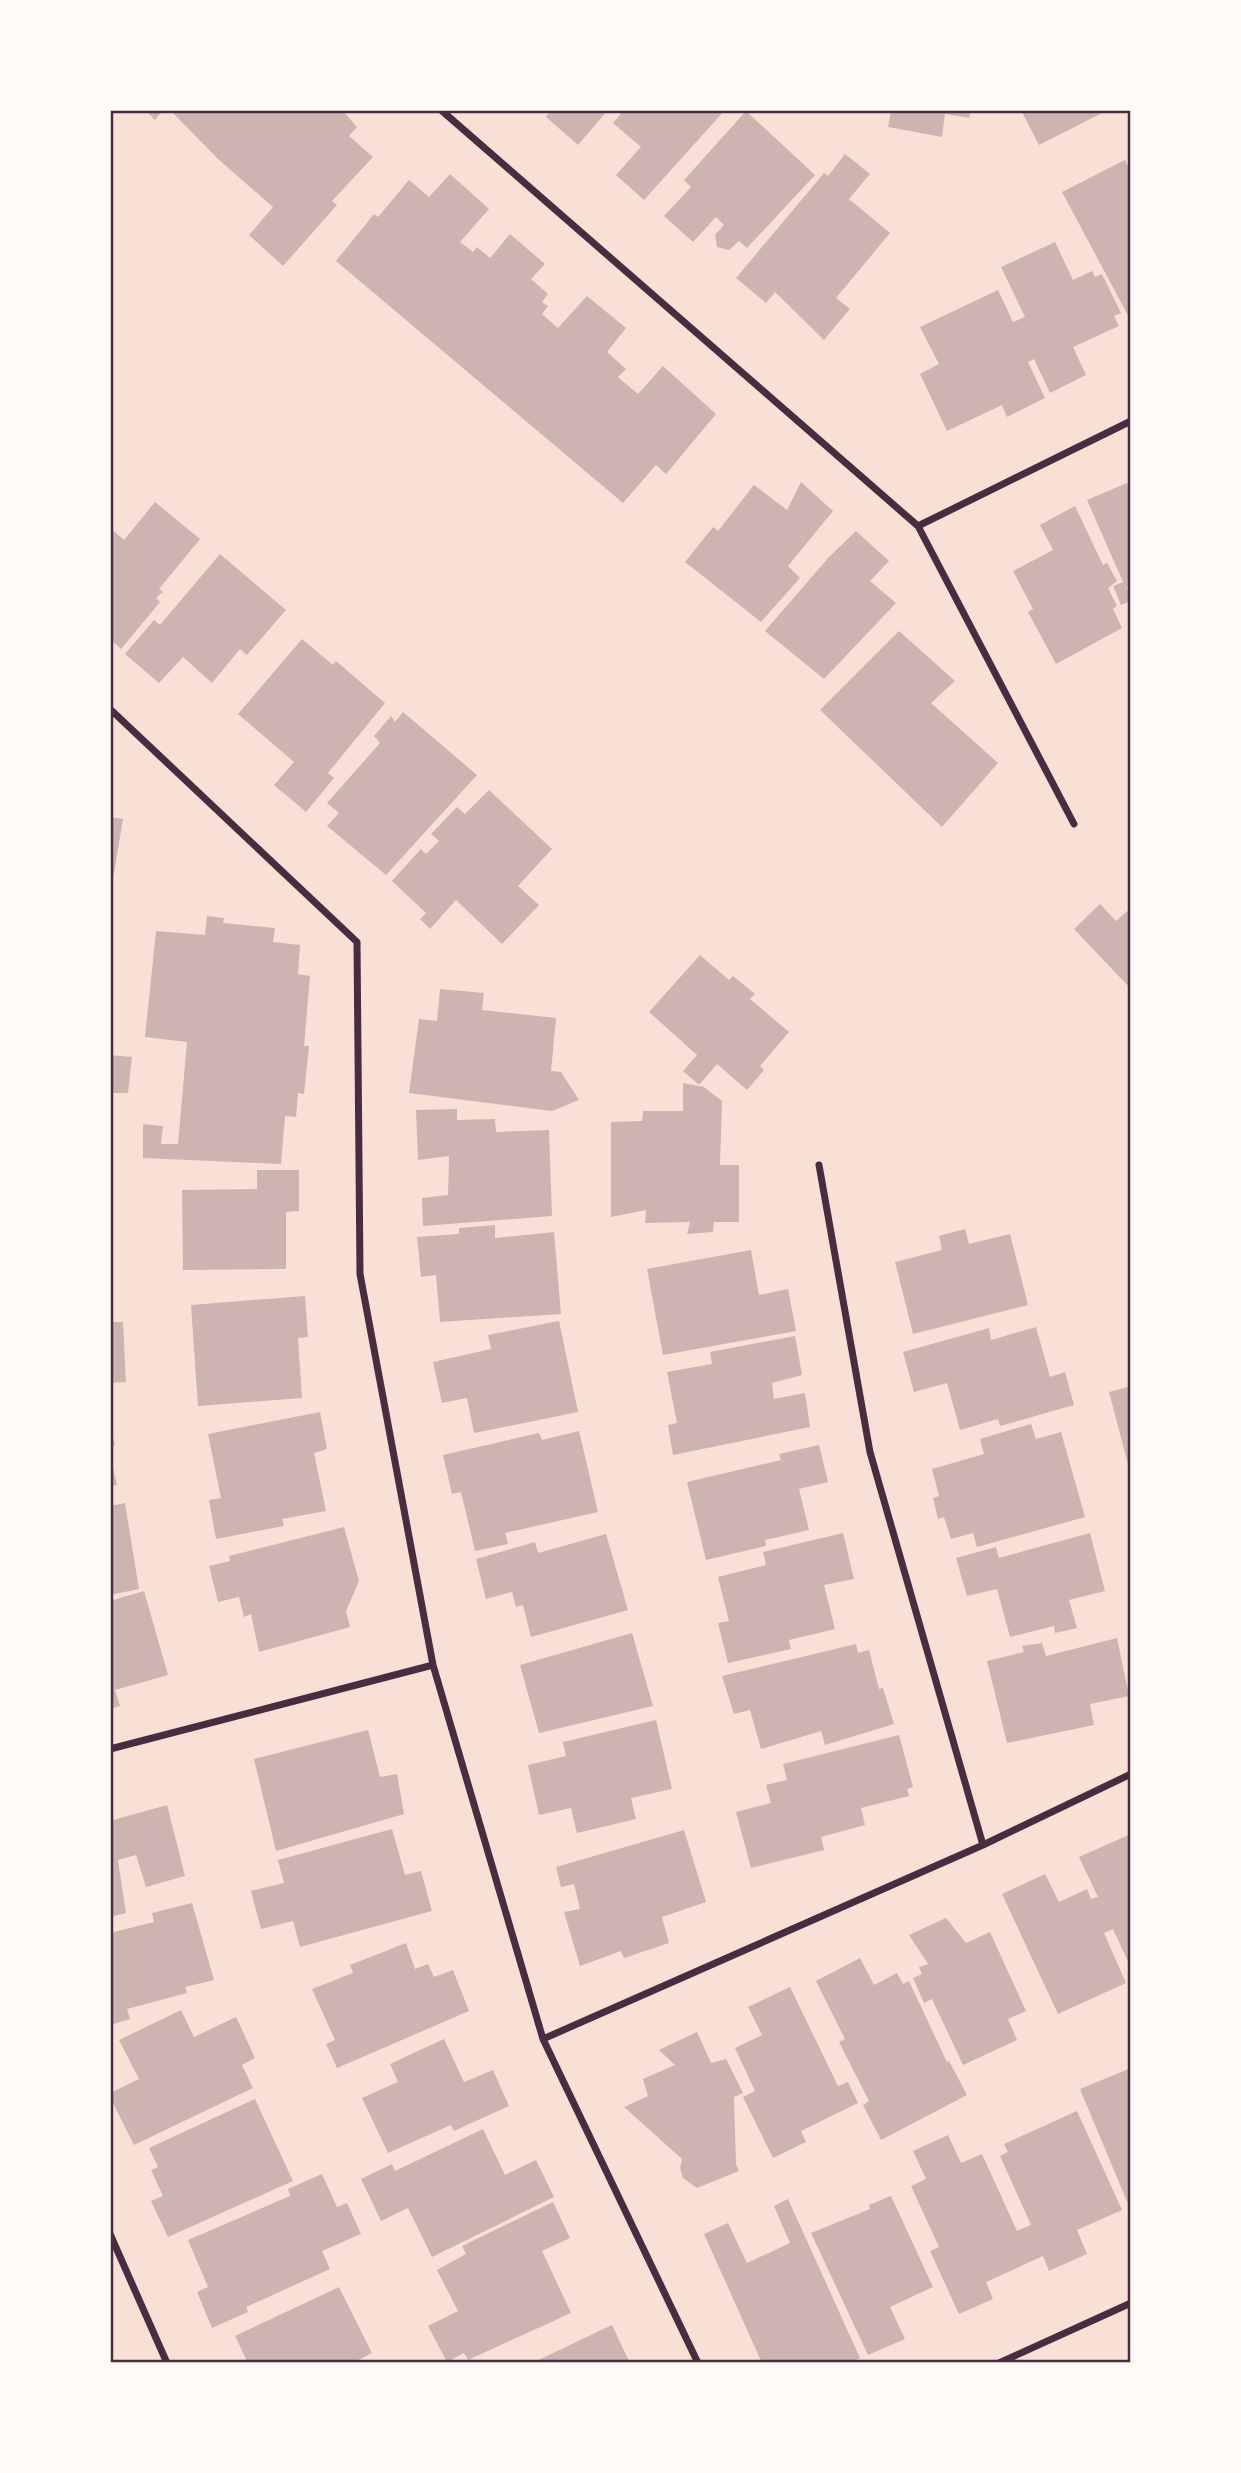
<svg xmlns="http://www.w3.org/2000/svg" width="1241" height="2473" font-family="'DejaVu Sans',sans-serif">
  <rect width="100%" height="100%" fill="#f7e1d7"/>
  <path fill="#ccb4b1" d="M 145,110 L 163,110 L 155,120 Z
    M 170,110 L 342,110 L 357,127 L 349,136 L 373,157 L 332,201 L 337,205 L 283,266 L 249,235 L 273,207 L 218,159 Z
    M 551,110 L 608,110 L 578,145 L 546,117 Z
    M 624,110 L 725,110 L 644,200 L 616,175 L 641,147 L 613,123 Z
    M 891,110 L 971,110 L 969,118 L 945,114 L 942,137 L 888,127 Z
    M 1021,110 L 1108,110 L 1039,145 Z
    M 746,111 L 815,175 L 747,248 L 739,241 L 729,250 L 717,247 L 715,235 L 724,225 L 716,217 L 693,242 L 664,216 L 691,187 L 684,180 Z
    M 845,154 L 870,174 L 849,199 L 890,233 L 836,298 L 850,309 L 824,340 L 775,292 L 766,303 L 736,278 L 824,173 L 828,176 Z
    M 1125,160 L 1131,173 L 1131,321 L 1062,192 Z
    M 450,174 L 489,209 L 460,242 L 473,252 L 477,247 L 490,258 L 510,234 L 545,264 L 531,279 L 548,294 L 542,302 L 548,306 L 542,314 L 558,328 L 587,296 L 626,328 L 607,352 L 626,369 L 618,377 L 638,394 L 663,366 L 716,414 L 666,474 L 656,465 L 623,503 L 336,261 L 374,214 L 378,217 L 409,180 L 429,197 Z
    M 1055,242 L 1073,280 L 1092,271 L 1095,277 L 1102,274 L 1121,313 L 1114,316 L 1119,326 L 1073,347 L 1086,375 L 1050,393 L 1034,359 L 1028,362 L 1045,398 L 1007,417 L 1002,405 L 947,431 L 920,374 L 939,364 L 920,327 L 998,290 L 1013,322 L 1025,317 L 1001,267 Z
    M 801,482 L 833,511 L 788,566 L 800,578 L 761,622 L 685,562 L 713,527 L 718,531 L 754,485 L 787,510 Z
    M 1127,483 L 1131,491 L 1131,585 L 1127,587 L 1131,601 L 1121,605 L 1113,586 L 1123,582 L 1087,500 Z
    M 155,502 L 200,539 L 159,589 L 163,592 L 156,598 L 160,602 L 121,649 L 110,639 L 110,528 L 124,540 Z
    M 1075,506 L 1103,565 L 1107,563 L 1117,581 L 1108,588 L 1117,606 L 1113,609 L 1122,628 L 1056,664 L 1028,612 L 1033,609 L 1013,571 L 1053,550 L 1040,525 Z
    M 856,531 L 889,561 L 870,581 L 896,603 L 824,679 L 765,631 L 829,557 Z
    M 220,554 L 286,610 L 247,655 L 240,649 L 212,683 L 183,657 L 159,683 L 125,654 L 154,620 L 160,625 Z
    M 899,631 L 955,681 L 931,703 L 998,763 L 942,827 L 820,710 Z
    M 302,639 L 333,665 L 336,661 L 385,703 L 328,773 L 334,778 L 306,812 L 274,785 L 294,762 L 238,714 Z
    M 403,712 L 477,775 L 386,875 L 327,826 L 339,813 L 327,803 L 380,743 L 374,736 L 391,716 L 395,722 Z
    M 489,790 L 552,849 L 518,886 L 539,905 L 502,944 L 456,900 L 430,929 L 420,919 L 426,913 L 392,881 L 421,849 L 426,854 L 439,841 L 431,834 L 457,807 L 465,814 Z
    M 110,817 L 123,819 L 112,885 L 110,885 Z
    M 1100,904 L 1116,921 L 1131,908 L 1131,989 L 1074,929 Z
    M 207,916 L 224,918 L 223,923 L 275,928 L 273,942 L 300,945 L 298,974 L 310,976 L 304,1046 L 309,1046 L 304,1094 L 298,1093 L 296,1117 L 285,1116 L 281,1164 L 143,1158 L 143,1124 L 163,1126 L 161,1144 L 178,1144 L 187,1042 L 145,1037 L 156,931 L 205,935 Z
    M 700,955 L 729,980 L 733,976 L 755,994 L 750,999 L 789,1032 L 760,1066 L 764,1070 L 747,1090 L 717,1064 L 699,1085 L 683,1071 L 697,1055 L 649,1012 Z
    M 440,989 L 484,993 L 482,1010 L 556,1018 L 551,1071 L 561,1072 L 579,1100 L 552,1111 L 409,1093 L 419,1019 L 437,1021 Z
    M 110,1055 L 132,1057 L 128,1093 L 110,1093 Z
    M 683,1083 L 704,1087 L 722,1101 L 720,1165 L 739,1165 L 739,1222 L 714,1222 L 713,1232 L 687,1234 L 690,1222 L 645,1223 L 646,1210 L 611,1217 L 611,1122 L 642,1121 L 643,1111 L 683,1111 Z
    M 457,1109 L 457,1120 L 495,1119 L 496,1132 L 549,1130 L 552,1216 L 423,1226 L 422,1198 L 448,1195 L 449,1156 L 418,1160 L 416,1110 Z
    M 257,1170 L 299,1170 L 299,1211 L 286,1212 L 286,1269 L 183,1270 L 182,1190 L 257,1189 Z
    M 495,1225 L 495,1238 L 554,1232 L 561,1314 L 440,1322 L 436,1275 L 421,1277 L 417,1237 L 459,1234 L 459,1228 Z
    M 965,1229 L 969,1244 L 1010,1234 L 1028,1305 L 913,1334 L 895,1262 L 942,1250 L 939,1236 Z
    M 751,1250 L 759,1295 L 788,1289 L 796,1331 L 663,1355 L 647,1269 Z
    M 305,1296 L 308,1337 L 298,1338 L 302,1398 L 198,1406 L 191,1305 Z
    M 559,1321 L 578,1412 L 474,1433 L 467,1398 L 442,1403 L 433,1362 L 491,1349 L 488,1335 Z
    M 110,1322 L 123,1322 L 126,1382 L 110,1383 Z
    M 1036,1327 L 1050,1377 L 1065,1372 L 1074,1405 L 1000,1426 L 998,1419 L 960,1430 L 947,1383 L 914,1392 L 903,1352 L 989,1328 L 991,1340 Z
    M 795,1336 L 802,1375 L 772,1383 L 774,1399 L 805,1393 L 810,1427 L 673,1455 L 668,1425 L 677,1423 L 667,1372 L 712,1364 L 710,1352 Z
    M 1131,1386 L 1131,1472 L 1130,1472 L 1109,1392 Z
    M 320,1412 L 327,1449 L 314,1453 L 326,1511 L 282,1519 L 284,1526 L 216,1539 L 209,1500 L 221,1498 L 208,1434 Z
    M 1031,1424 L 1036,1439 L 1061,1432 L 1085,1517 L 977,1547 L 973,1533 L 951,1539 L 944,1517 L 938,1519 L 933,1498 L 939,1496 L 932,1469 L 984,1454 L 980,1439 Z
    M 110,1427 L 115,1445 L 110,1446 Z
    M 579,1431 L 598,1512 L 505,1533 L 508,1544 L 475,1551 L 461,1492 L 452,1494 L 443,1455 L 539,1433 L 542,1440 Z
    M 819,1445 L 828,1482 L 799,1489 L 809,1530 L 765,1540 L 766,1546 L 706,1560 L 687,1482 L 781,1460 L 779,1454 Z
    M 110,1456 L 117,1485 L 110,1486 Z
    M 125,1503 L 139,1589 L 110,1595 L 110,1506 Z
    M 344,1527 L 359,1581 L 346,1611 L 350,1627 L 259,1652 L 251,1614 L 244,1617 L 239,1597 L 218,1602 L 209,1566 L 230,1561 L 229,1556 Z
    M 843,1533 L 854,1579 L 824,1585 L 835,1629 L 789,1640 L 791,1649 L 728,1663 L 718,1623 L 729,1621 L 718,1577 L 766,1565 L 763,1552 Z
    M 1090,1533 L 1105,1591 L 1069,1600 L 1077,1628 L 1055,1633 L 1054,1626 L 1010,1637 L 997,1589 L 967,1596 L 956,1558 L 996,1547 L 999,1558 Z
    M 606,1534 L 628,1610 L 531,1637 L 523,1605 L 516,1607 L 512,1592 L 486,1599 L 476,1559 L 535,1542 L 538,1553 Z
    M 144,1591 L 168,1675 L 115,1690 L 120,1706 L 110,1709 L 110,1601 Z
    M 632,1633 L 653,1706 L 539,1733 L 520,1665 Z
    M 1117,1638 L 1129,1696 L 1090,1704 L 1094,1725 L 1007,1743 L 987,1661 L 1024,1652 L 1022,1646 L 1042,1643 L 1046,1656 Z
    M 856,1644 L 858,1653 L 869,1650 L 879,1689 L 883,1688 L 894,1724 L 825,1745 L 821,1731 L 761,1749 L 750,1710 L 734,1714 L 722,1676 Z
    M 656,1720 L 672,1789 L 631,1798 L 636,1819 L 577,1833 L 571,1808 L 539,1815 L 528,1765 L 566,1756 L 563,1742 Z
    M 368,1730 L 380,1777 L 397,1774 L 404,1814 L 276,1851 L 254,1759 Z
    M 899,1735 L 913,1787 L 907,1789 L 909,1796 L 861,1808 L 865,1825 L 821,1837 L 824,1850 L 751,1868 L 736,1812 L 771,1803 L 766,1785 L 787,1780 L 783,1764 Z
    M 167,1805 L 185,1876 L 146,1887 L 136,1855 L 118,1860 L 126,1913 L 110,1917 L 110,1821 Z
    M 392,1829 L 405,1875 L 421,1871 L 432,1911 L 300,1947 L 293,1921 L 261,1929 L 251,1891 L 284,1883 L 278,1860 Z
    M 684,1830 L 706,1902 L 662,1917 L 669,1943 L 624,1958 L 621,1951 L 580,1966 L 564,1912 L 580,1909 L 574,1884 L 561,1887 L 556,1867 Z
    M 1131,1834 L 1131,1968 L 1113,1929 L 1104,1933 L 1126,1983 L 1058,2014 L 1002,1894 L 1045,1874 L 1059,1902 L 1087,1889 L 1091,1899 L 1098,1897 L 1079,1857 Z
    M 192,1903 L 214,1980 L 185,1987 L 187,1993 L 127,2009 L 130,2019 L 110,2025 L 110,1933 L 154,1922 L 152,1913 Z
    M 946,1918 L 966,1943 L 990,1932 L 1026,2011 L 1008,2019 L 1017,2040 L 963,2065 L 932,1999 L 924,2003 L 913,1978 L 922,1974 L 919,1967 L 928,1964 L 909,1935 Z
    M 406,1943 L 415,1969 L 428,1964 L 434,1977 L 453,1970 L 469,2011 L 337,2068 L 326,2044 L 335,2040 L 312,1989 L 353,1973 L 350,1965 Z
    M 860,1958 L 874,1985 L 897,1973 L 903,1984 L 909,1981 L 947,2062 L 949,2061 L 967,2095 L 881,2140 L 863,2105 L 869,2101 L 839,2042 L 845,2039 L 816,1981 Z
    M 790,1987 L 838,2086 L 848,2082 L 858,2103 L 801,2131 L 806,2142 L 773,2158 L 743,2097 L 755,2091 L 735,2048 L 762,2035 L 748,2007 Z
    M 181,2010 L 194,2037 L 236,2017 L 255,2058 L 242,2065 L 253,2088 L 134,2145 L 110,2097 L 110,2093 L 139,2079 L 119,2040 Z
    M 697,2032 L 711,2063 L 726,2059 L 743,2093 L 734,2097 L 736,2164 L 739,2171 L 697,2188 L 683,2178 L 680,2168 L 682,2159 L 624,2107 L 648,2096 L 643,2079 L 675,2065 L 659,2050 Z
    M 444,2039 L 464,2082 L 493,2070 L 509,2106 L 454,2131 L 451,2125 L 388,2153 L 362,2098 L 398,2082 L 390,2064 Z
    M 1131,2068 L 1131,2211 L 1080,2089 Z
    M 255,2099 L 293,2181 L 168,2237 L 151,2201 L 163,2196 L 151,2170 L 158,2167 L 149,2148 Z
    M 1077,2111 L 1122,2210 L 1077,2230 L 1087,2254 L 1049,2271 L 1043,2256 L 986,2282 L 993,2299 L 959,2314 L 930,2251 L 939,2247 L 911,2186 L 926,2179 L 913,2151 L 948,2135 L 961,2163 L 982,2154 L 1017,2231 L 1031,2225 L 1000,2156 L 1008,2152 L 1004,2144 Z
    M 483,2129 L 505,2175 L 536,2160 L 554,2197 L 432,2257 L 408,2208 L 381,2221 L 361,2179 L 392,2164 L 395,2171 Z
    M 322,2174 L 337,2207 L 347,2203 L 361,2234 L 322,2251 L 330,2269 L 246,2307 L 248,2312 L 212,2328 L 197,2292 L 208,2287 L 188,2240 L 290,2196 L 288,2189 Z
    M 891,2196 L 933,2287 L 890,2307 L 905,2339 L 868,2355 L 811,2233 L 870,2209 L 869,2205 Z
    M 788,2199 L 860,2358 L 849,2363 L 762,2363 L 704,2234 L 728,2223 L 747,2263 L 790,2243 L 774,2206 Z
    M 553,2202 L 570,2238 L 542,2251 L 571,2313 L 468,2360 L 464,2353 L 447,2362 L 428,2326 L 458,2311 L 437,2270 L 466,2254 L 462,2246 Z
    M 339,2287 L 372,2353 L 352,2363 L 248,2363 L 235,2336 Z
    M 612,2325 L 630,2363 L 532,2363 Z"/>
  <g fill="none" stroke-linecap="round" stroke-linejoin="round">
    <path stroke="#4a2c40" stroke-width="7" d="M 441,110 L 918,526 L 1074,824
      M 918,526 L 1131,421
      M 110,709 L 357,942 L 360,1274 L 433,1665 L 543,2039 L 698,2363
      M 819,1165 L 870,1452 L 983,1845
      M 110,1749 L 433,1665
      M 543,2039 L 983,1845 L 1131,1774
      M 110,2234 L 167,2363
      M 999,2363 L 1131,2303"/>
  </g>
  <rect width="1241" height="2473" fill="none" stroke="#fffaf5" stroke-width="224"/>
  <rect x="112" y="112" width="1017" height="2249" fill="none" stroke="#4a2c40" stroke-width="2.5"/>
</svg>
